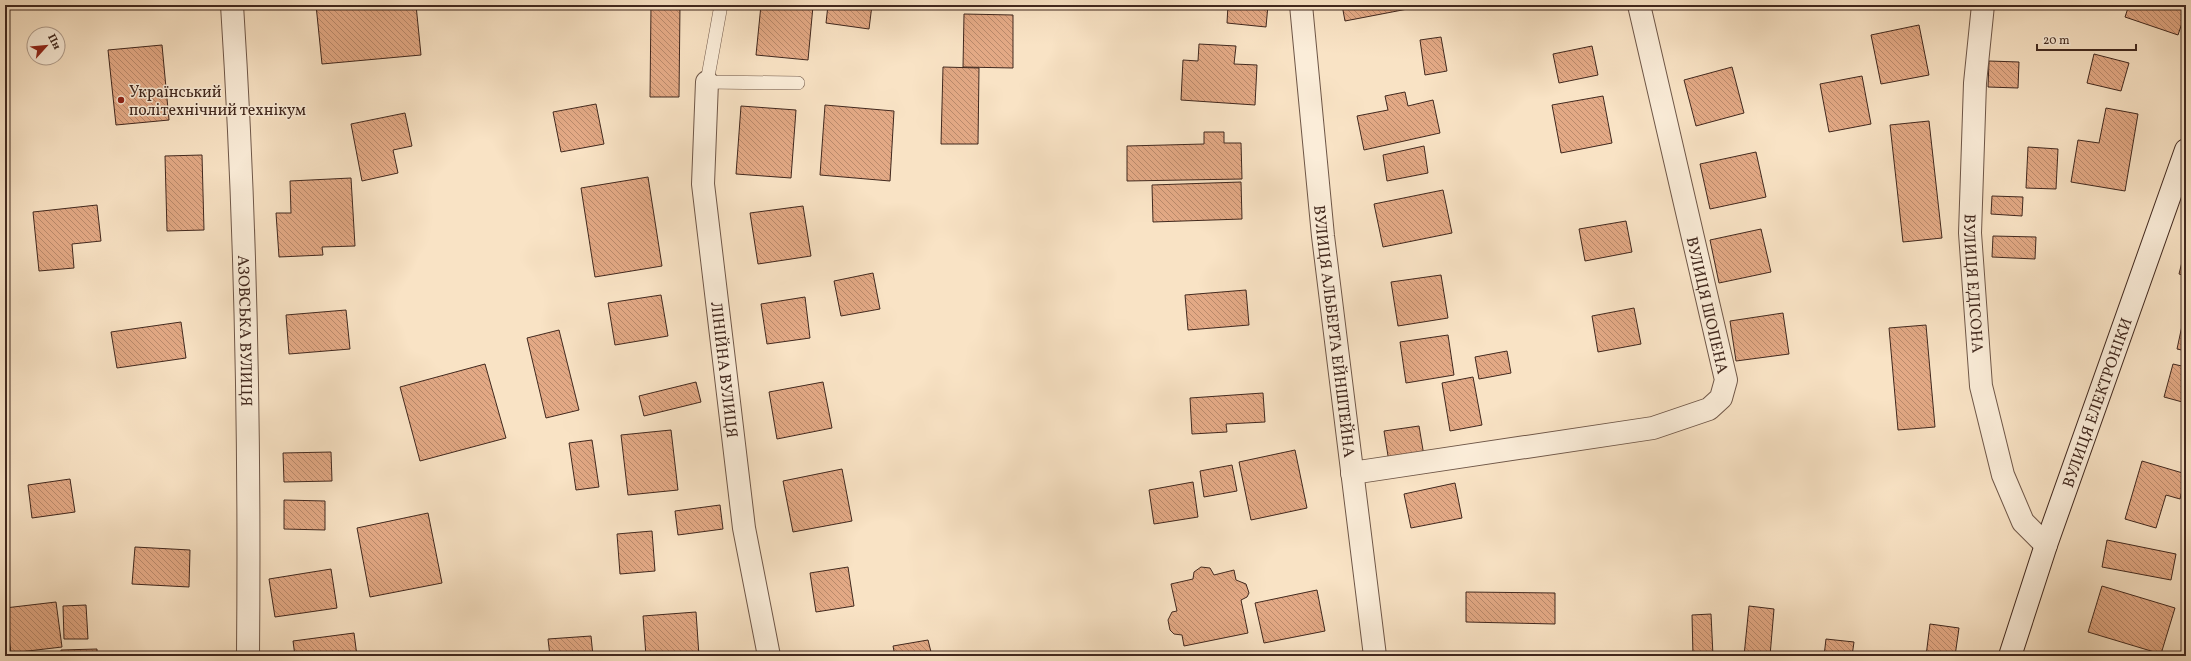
<svg xmlns="http://www.w3.org/2000/svg" width="2191" height="661" font-family="Vollkorn,serif">
  <defs>
    <pattern id="building-back-hatch" width="6" height="6" patternUnits="userSpaceOnUse"><rect width="6" height="6" fill="#e3a985"/><path d="M-1 5l2 2M0 0l6 6M5-1l2 2" fill="none" stroke="#ba8a6c"/></pattern>
  </defs>
  <rect width="100%" height="100%" fill="#f9e3c5"/>
  <filter id="stains"><feTurbulence type="fractalNoise" baseFrequency=".005" numOctaves="4"/><feColorMatrix values="0 0 0 0 .2 0 0 0 0 .09 0 0 0 0 .02 0 0 0 .5 -.17"/></filter>
  <radialGradient id="worn" r=".72"><stop offset=".6" stop-color="#630" stop-opacity="0"/><stop offset="1" stop-color="#630" stop-opacity=".3"/></radialGradient>
  <path fill="url(#building-back-hatch)" stroke="#41281e" d="M 316,5 L 416,5 L 421,55 L 322,64 Z
    M 651,5 L 680,5 L 679,97 L 650,97 Z
    M 761,5 L 813,6 L 808,60 L 756,55 Z
    M 828,5 L 872,5 L 869,29 L 826,23 Z
    M 1228,5 L 1268,5 L 1266,27 L 1227,23 Z
    M 1342,5 L 1418,5 L 1418,7 L 1345,21 Z
    M 1542,5 L 1563,5 L 1543,9 Z
    M 2129,5 L 2186,5 L 2186,11 L 2178,35 L 2125,17 Z
    M 964,14 L 1013,15 L 1013,68 L 963,67 Z
    M 1919,25 L 1929,75 L 1881,84 L 1871,35 Z
    M 1441,37 L 1447,71 L 1425,75 L 1420,40 Z
    M 1199,44 L 1236,46 L 1234,64 L 1257,65 L 1255,105 L 1181,100 L 1183,60 L 1198,61 Z
    M 162,45 L 169,120 L 116,125 L 108,50 Z
    M 1592,46 L 1598,75 L 1559,83 L 1553,54 Z
    M 2094,54 L 2129,63 L 2121,91 L 2087,83 Z
    M 1989,61 L 2019,62 L 2018,88 L 1988,87 Z
    M 943,67 L 979,68 L 978,144 L 941,144 Z
    M 1732,67 L 1744,113 L 1696,126 L 1684,80 Z
    M 1862,76 L 1871,124 L 1829,132 L 1820,84 Z
    M 1405,92 L 1408,106 L 1433,100 L 1440,133 L 1364,150 L 1357,116 L 1388,110 L 1385,96 Z
    M 1603,96 L 1612,143 L 1561,153 L 1552,105 Z
    M 596,104 L 604,144 L 561,152 L 553,112 Z
    M 825,105 L 894,111 L 890,181 L 820,175 Z
    M 741,106 L 796,110 L 791,178 L 736,174 Z
    M 2106,108 L 2138,114 L 2125,191 L 2071,182 L 2078,140 L 2099,143 Z
    M 405,113 L 412,146 L 393,150 L 398,173 L 362,181 L 351,124 Z
    M 1929,121 L 1942,238 L 1903,242 L 1890,125 Z
    M 1204,132 L 1224,132 L 1224,143 L 1241,143 L 1242,179 L 1127,181 L 1127,146 L 1204,144 Z
    M 1424,146 L 1428,173 L 1387,181 L 1383,155 Z
    M 2028,147 L 2058,149 L 2056,189 L 2026,188 Z
    M 1756,152 L 1766,197 L 1710,209 L 1700,164 Z
    M 202,155 L 204,230 L 167,231 L 165,156 Z
    M 648,177 L 662,266 L 595,277 L 581,188 Z
    M 351,178 L 355,246 L 322,247 L 323,255 L 279,257 L 276,213 L 291,213 L 290,181 Z
    M 1241,182 L 1242,219 L 1153,222 L 1152,185 Z
    M 1443,190 L 1452,233 L 1383,247 L 1374,204 Z
    M 1992,196 L 2023,197 L 2022,216 L 1991,214 Z
    M 97,205 L 101,241 L 72,244 L 74,268 L 39,271 L 33,212 Z
    M 803,206 L 811,256 L 758,264 L 750,213 Z
    M 1626,221 L 1632,252 L 1585,261 L 1579,229 Z
    M 1761,229 L 1771,272 L 1719,283 L 1710,240 Z
    M 1993,236 L 2036,237 L 2035,259 L 1992,257 Z
    M 2185,250 L 2186,250 L 2186,276 L 2179,274 Z
    M 873,273 L 880,309 L 841,316 L 834,281 Z
    M 1441,275 L 1448,318 L 1398,326 L 1391,282 Z
    M 1246,290 L 1249,325 L 1188,330 L 1185,295 Z
    M 661,295 L 668,336 L 615,345 L 608,303 Z
    M 805,297 L 810,338 L 767,344 L 761,304 Z
    M 1634,308 L 1641,344 L 1598,352 L 1592,316 Z
    M 346,310 L 350,349 L 289,354 L 286,315 Z
    M 1783,313 L 1789,354 L 1736,361 L 1730,321 Z
    M 2183,321 L 2186,322 L 2186,351 L 2177,349 Z
    M 181,322 L 186,358 L 117,368 L 111,332 Z
    M 1926,325 L 1935,427 L 1898,430 L 1889,328 Z
    M 559,330 L 579,410 L 546,418 L 527,338 Z
    M 1448,335 L 1454,375 L 1406,383 L 1400,342 Z
    M 1507,351 L 1511,373 L 1479,379 L 1475,357 Z
    M 485,364 L 506,438 L 420,461 L 400,387 Z
    M 2173,364 L 2186,367 L 2186,403 L 2164,397 Z
    M 1473,377 L 1482,425 L 1450,431 L 1442,383 Z
    M 696,382 L 701,402 L 644,416 L 639,396 Z
    M 823,382 L 832,428 L 777,439 L 769,392 Z
    M 1263,393 L 1265,422 L 1226,424 L 1227,432 L 1192,434 L 1190,398 Z
    M 1419,426 L 1424,456 L 1389,462 L 1384,431 Z
    M 671,430 L 678,490 L 628,495 L 621,435 Z
    M 592,440 L 599,487 L 576,490 L 569,443 Z
    M 1295,450 L 1307,508 L 1251,520 L 1239,462 Z
    M 331,452 L 332,481 L 284,482 L 283,453 Z
    M 2142,461 L 2186,474 L 2180,499 L 2166,495 L 2156,528 L 2125,519 Z
    M 1232,465 L 1237,491 L 1204,497 L 1200,471 Z
    M 842,469 L 852,521 L 793,532 L 783,481 Z
    M 70,479 L 75,512 L 32,518 L 28,485 Z
    M 1193,482 L 1198,517 L 1154,524 L 1149,490 Z
    M 1455,483 L 1462,518 L 1411,528 L 1404,494 Z
    M 284,500 L 325,501 L 325,530 L 284,529 Z
    M 720,505 L 723,529 L 678,535 L 675,511 Z
    M 428,513 L 442,583 L 370,597 L 357,528 Z
    M 652,531 L 655,571 L 620,574 L 617,534 Z
    M 2107,540 L 2176,554 L 2171,580 L 2102,567 Z
    M 135,547 L 190,550 L 189,587 L 132,584 Z
    M 848,567 L 854,606 L 816,612 L 810,573 Z
    M 1201,567 L 1210,568 L 1214,575 L 1234,570 L 1236,580 L 1246,584 L 1249,593 L 1247,597 L 1241,600 L 1248,633 L 1184,646 L 1182,635 L 1174,634 L 1170,630 L 1168,620 L 1172,612 L 1177,611 L 1171,584 L 1193,579 L 1194,572 Z
    M 331,569 L 337,608 L 275,617 L 269,579 Z
    M 2102,586 L 2175,608 L 2161,654 L 2088,632 Z
    M 1317,590 L 1325,631 L 1264,643 L 1255,603 Z
    M 1466,592 L 1555,593 L 1555,624 L 1466,622 Z
    M 56,602 L 62,647 L 11,653 L 5,608 Z
    M 86,605 L 88,639 L 64,639 L 63,606 Z
    M 1749,606 L 1774,609 L 1770,656 L 1744,656 Z
    M 696,612 L 699,656 L 646,656 L 643,616 Z
    M 1711,614 L 1713,656 L 1693,656 L 1692,615 Z
    M 1930,624 L 1959,628 L 1955,656 L 1926,656 Z
    M 354,633 L 357,656 L 295,656 L 293,641 Z
    M 591,636 L 593,656 L 550,656 L 548,639 Z
    M 1826,639 L 1854,642 L 1852,656 L 1824,656 Z
    M 928,640 L 932,656 L 895,656 L 893,646 Z
    M 97,649 L 97,656 L 61,656 L 61,650 Z"/>
  <g fill="none" stroke-linecap="round" stroke-linejoin="round">
    <g stroke="#6f5748" stroke-width="14">
      <path id="lane" d="M 721,5 L 707,82 L 798,83"/>
    </g>
    <g stroke="#6f5748" stroke-width="24">
      <g id="street">
        <path id="s1" d="M 232,5 C 246,222 250,439 248,656"/>
        <path id="s2" d="M 1301,5 L 1323,236 L 1375,656"/>
        <path id="s3" d="M 1983,5 L 1975,83 L 1970,233 L 1981,386 L 2003,475 L 2023,522 L 2046,545"/>
        <path id="s4" d="M 707,82 L 703,184 L 744,528 L 769,656"/>
        <path d="M 1352,473 L 1653,428 L 1709,409 L 1721,398 L 1726,380 L 1639,5"/>
      </g>
    </g>
    <g stroke="#41281e" stroke-width="24">
      <g id="secondary">
        <path id="s5" d="M 2010,656 L 2046,545 L 2186,150"/>
      </g>
    </g>
    <use href="#lane" stroke="#fbedd9" stroke-width="13"/>
    <use href="#street" stroke="#fbedd9" stroke-width="22"/>
    <use href="#secondary" stroke="#fbedd9" stroke-width="22"/>
  </g>
  <circle fill="#8f2418" stroke="#fbedd9" stroke-width="1.5" cx="121" cy="100" r="4"/>
  <g text-anchor="middle" stroke-width="3" stroke-linejoin="round" paint-order="stroke">
    <g font-size="16" fill="#41281e" stroke="#fbedd9" text-anchor="start">
      <text x="129" y="97">Український<tspan x="129" dy="18">політехнічний технікум</tspan></text>
    </g>
    <g font-size="16" fill="#41281e" stroke="#fbedd9">
      <text dy="6" stroke="none"><textPath href="#s3" startOffset="279">ВУЛИЦЯ ЕДІСОНА</textPath></text>
      <text transform="translate(1708 305) rotate(77)" y="6">ВУЛИЦЯ ШОПЕНА</text>
      <text dy="6" stroke="none"><textPath href="#s1" startOffset="326">АЗОВСЬКА ВУЛИЦЯ</textPath></text>
      <text dy="6" stroke="none"><textPath href="#s2" startOffset="328">ВУЛИЦЯ АЛЬБЕРТА ЕЙНШТЕЙНА</textPath></text>
      <text dy="6" stroke="none"><textPath href="#s4" startOffset="289">ЛІНІЙНА ВУЛИЦЯ</textPath></text>
      <text dy="6" stroke="none"><textPath href="#s5" startOffset="268">ВУЛИЦЯ ЕЛЕКТРОНІКИ</textPath></text>
    </g>
  </g>
  <rect width="2191" height="661" fill="none" stroke="#f9e3c5" stroke-width="20"/>
  <rect x="6" y="6" width="2179" height="649" fill="none" stroke="#41281e" stroke-width="2"/>
  <rect x="10" y="10" width="2171" height="641" fill="none" stroke="#41281e"/>
  <g transform="translate(46 46) rotate(63)"><circle r="19" fill="#fbedd9" stroke="#b19e8e"/>
  <path d="M0-3L7 15L0 10L-7 15Z" fill="#8f2418"/>
  <text y="-6" font-size="11" font-weight="bold" text-anchor="middle" fill="#41281e">Пн</text>
  </g>
  <path d="M2037 44v6h99v-6" fill="none" stroke="#41281e" stroke-width="2"/>
  <text x="2043" y="44" font-size="12" fill="#41281e" stroke="#fbedd9" stroke-width="3" paint-order="stroke">20 m</text>
  <rect width="100%" height="100%" filter="url(#stains)"/>
  <rect width="100%" height="100%" fill="url(#worn)"/>
</svg>
